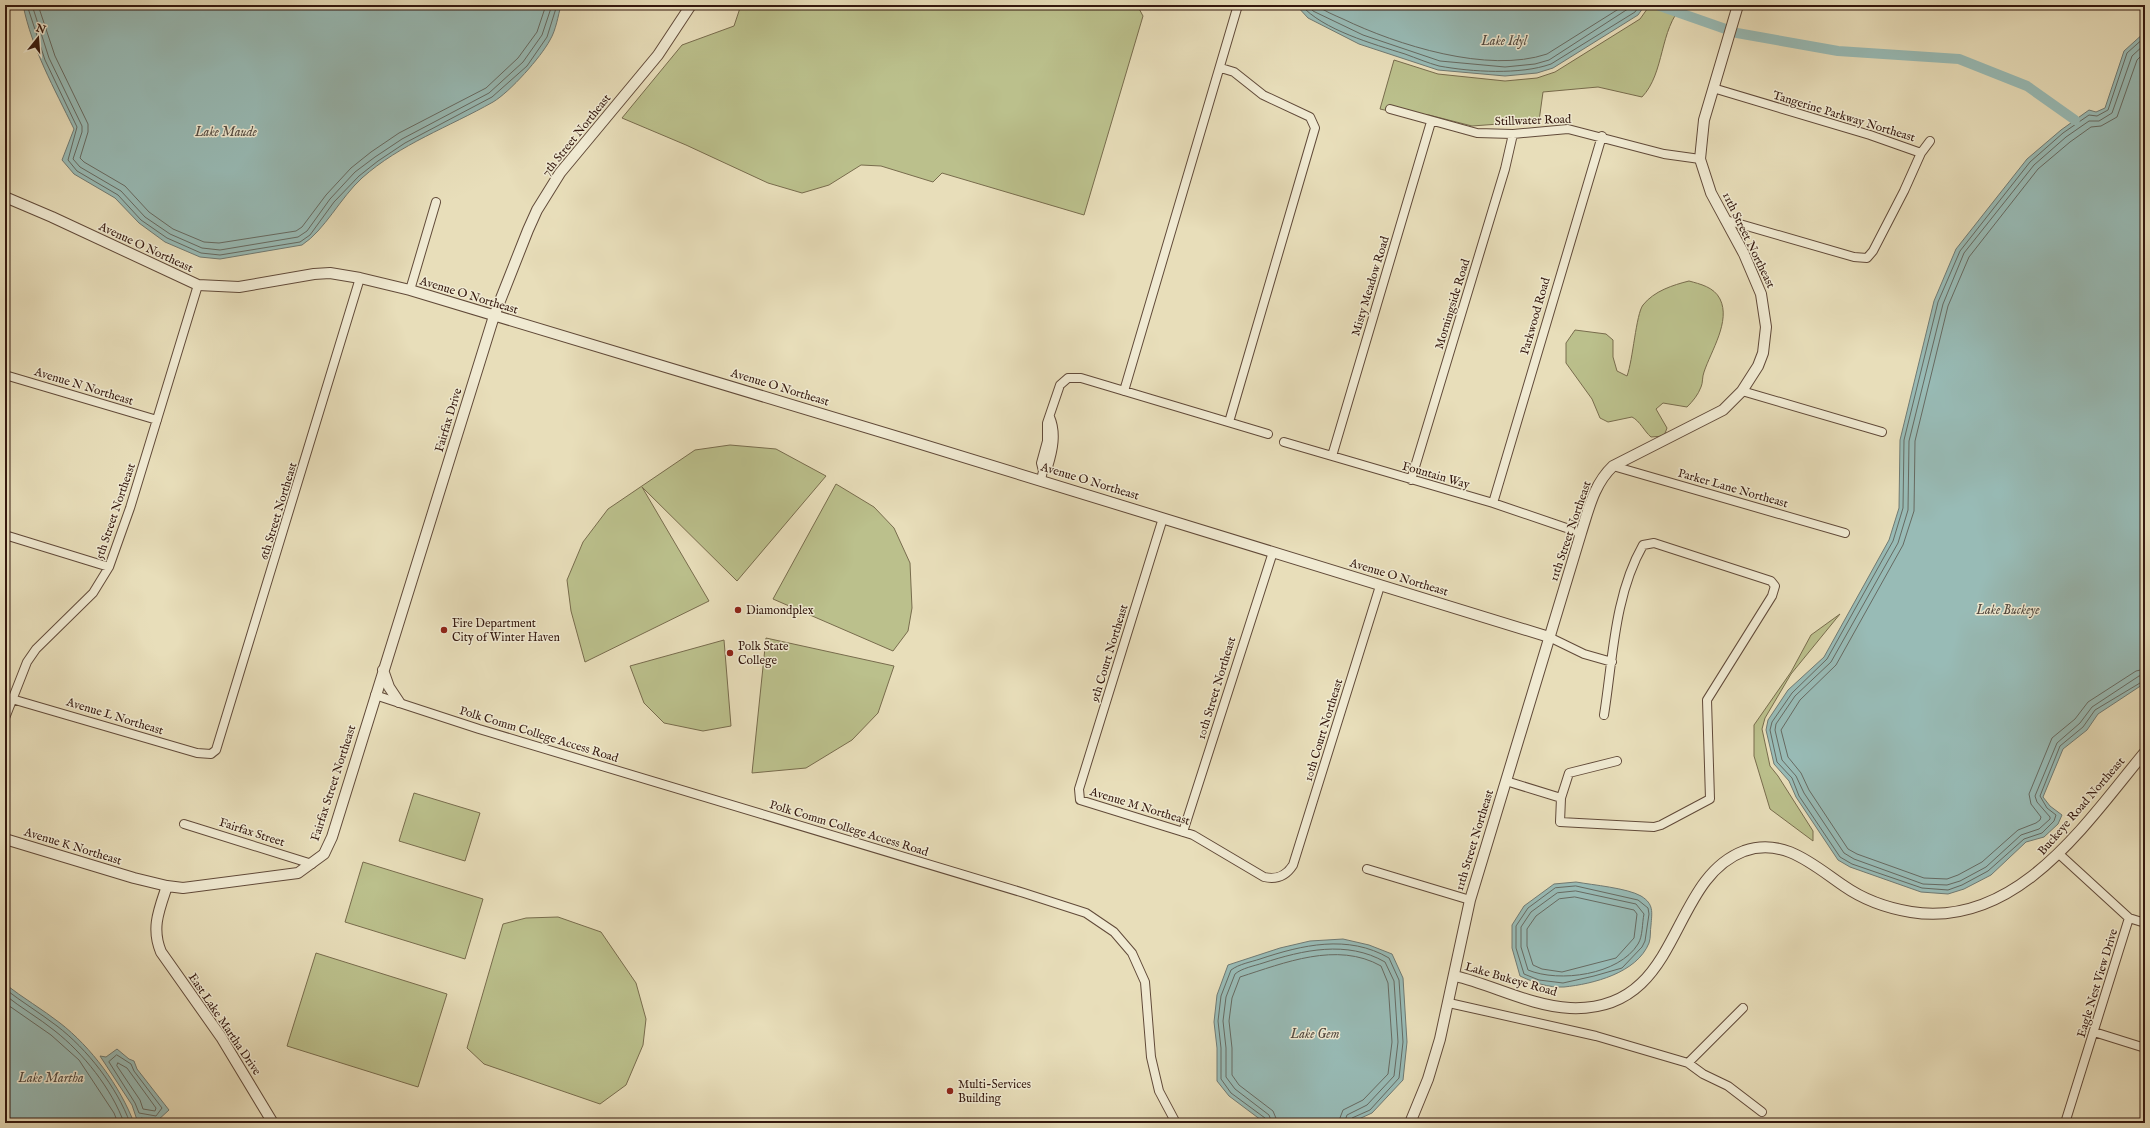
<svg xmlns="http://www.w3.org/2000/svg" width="2150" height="1128" font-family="'IM FELL English',serif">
  <rect width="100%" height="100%" fill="#e8deba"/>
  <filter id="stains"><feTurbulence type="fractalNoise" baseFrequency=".005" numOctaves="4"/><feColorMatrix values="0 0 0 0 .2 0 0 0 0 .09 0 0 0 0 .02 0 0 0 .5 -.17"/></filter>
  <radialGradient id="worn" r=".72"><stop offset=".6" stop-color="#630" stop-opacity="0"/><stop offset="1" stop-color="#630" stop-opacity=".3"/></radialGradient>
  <path fill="#bbc08c" stroke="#786c4d" d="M 741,5 L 1137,5 L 1143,16 L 1084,215 L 942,173 L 933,182 L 881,166 L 861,165 L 829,185 L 802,193 L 768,183 L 686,145 L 622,118 L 682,45 L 734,26 Z
    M 1650,5 L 1683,5 C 1659,30 1665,73 1642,97 L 1598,87 L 1543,92 L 1539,121 L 1472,126 L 1429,115 L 1402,114 L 1380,109 L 1394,60 L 1438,74 L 1505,81 L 1537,78 L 1555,72 L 1640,19 Z
    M 1689,281 C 1700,284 1714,287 1720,299 C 1731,321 1711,351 1704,372 C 1702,377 1703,383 1701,387 C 1698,395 1693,401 1687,407 L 1663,403 L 1656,409 L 1667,428 L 1664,436 L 1651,437 C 1644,431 1640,421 1632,417 L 1608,422 L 1600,418 L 1592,399 L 1566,363 L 1566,343 L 1575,330 L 1606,334 L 1613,340 L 1613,357 L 1617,371 L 1627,376 C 1633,360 1636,314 1643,305 C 1654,291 1673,285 1689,281 Z
    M 730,445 L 776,449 L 826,476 L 737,581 L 642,487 L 709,601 L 585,662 L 571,611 L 567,580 L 583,542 L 608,509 L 695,450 Z
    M 836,484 L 874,507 L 894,528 L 910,563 L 912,608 L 908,631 L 893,651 L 773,599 Z
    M 1840,614 L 1791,674 L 1765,718 L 1762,729 L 1770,766 L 1778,776 L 1813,831 L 1813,841 L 1770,809 L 1754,756 L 1754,725 L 1791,672 L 1811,635 Z
    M 766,638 L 894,666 L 878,713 L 852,740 L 806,768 L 752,773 Z
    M 724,640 L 731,726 L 703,731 L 664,723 L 644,703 L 630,666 Z
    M 414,793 L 480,813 L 465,861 L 399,841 Z
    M 363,862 L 483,899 L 465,959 L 345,922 Z
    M 558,917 L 601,932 L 636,983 L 646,1019 L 643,1045 L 626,1085 L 600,1104 L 484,1064 L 467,1048 L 503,924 L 526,918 Z
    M 316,953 L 447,994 L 418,1087 L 287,1046 Z"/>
  <path fill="#98bbb6" stroke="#707a73" d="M 23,5 L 561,5 C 558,16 556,30 550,40 C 541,57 510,92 493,102 C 449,127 400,144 362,178 C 340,198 325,230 302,245 L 220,259 L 200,257 L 165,242 L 139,223 L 115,198 L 74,174 L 62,160 L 74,129 C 54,88 32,49 23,5 Z
    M 1296,5 L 1645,5 L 1638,15 L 1553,68 L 1537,73 L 1505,76 L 1438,70 L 1359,44 L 1308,18 Z
    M 2145,32 L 2145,683 L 2098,714 L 2087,730 L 2063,749 L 2043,797 L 2050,806 L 2062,815 L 2058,824 L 2044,837 L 2026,842 L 1991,875 L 1964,889 L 1948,894 L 1921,892 L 1850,867 L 1838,860 L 1796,797 L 1789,781 L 1774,764 L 1766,730 L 1768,720 L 1788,690 L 1824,657 L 1889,540 L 1899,508 L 1900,440 L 1934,301 L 1956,249 L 2027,159 L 2061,130 L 2089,110 L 2096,112 L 2105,108 L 2124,51 Z
    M 1576,882 C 1593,885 1627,888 1641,896 C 1654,904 1652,912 1651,925 C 1650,931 1651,937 1649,943 C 1637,973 1593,984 1564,987 C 1548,988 1533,982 1520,976 L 1512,948 L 1512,925 L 1524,906 L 1554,884 Z
    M 1343,939 L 1369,945 L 1392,954 L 1403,978 L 1407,1042 L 1403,1080 L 1372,1113 L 1350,1123 L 1265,1123 L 1229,1096 L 1217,1081 L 1217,1048 L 1214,1022 L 1217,995 L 1228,965 L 1280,948 L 1310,941 Z
    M 5,984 C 23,998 42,1009 60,1023 C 91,1047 120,1086 134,1123 L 5,1123 Z
    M 117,1049 L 129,1059 L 134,1061 L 137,1069 L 169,1110 L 157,1121 L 141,1118 L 138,1123 L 132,1105 L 100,1056 L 106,1057 Z"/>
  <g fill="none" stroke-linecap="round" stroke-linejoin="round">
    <path stroke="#666a62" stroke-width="1" d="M 27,5 L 45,60 L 77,127 L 68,160 L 77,171 L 118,195 L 141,220 L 167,238 L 201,253 L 220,255 L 300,242 L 310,235 L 334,202 L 359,176 L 378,161 L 405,143 L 492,97 L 527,66 L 547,37 L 557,5
      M 32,5 L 49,58 L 82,126 L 82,132 L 73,159 L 80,167 L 121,191 L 145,217 L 170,234 L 202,248 L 220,250 L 298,237 L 307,231 L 330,199 L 355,172 L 375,157 L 402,139 L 489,93 L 523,62 L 542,35 L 552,5
      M 38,5 L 55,56 L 88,124 L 88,132 L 80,158 L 84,162 L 125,186 L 149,212 L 173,229 L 204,242 L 219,243 L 296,231 L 302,227 L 326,195 L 351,168 L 371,152 L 399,133 L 486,88 L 518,58 L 537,32 L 546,5
      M 1301,5 C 1323,30 1373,44 1405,54 C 1416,58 1428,63 1439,66 C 1472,72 1520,75 1551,64 L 1635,12 L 1640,5
      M 1308,5 L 1313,11 L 1363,35 L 1440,61 L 1505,67 L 1535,64 L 1549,60 L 1634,5
      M 1316,5 C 1324,11 1334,15 1343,19 C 1397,45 1488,74 1547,54 L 1625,5
      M 2145,37 L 2127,53 L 2108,110 L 2097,116 L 2089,115 L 2063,133 L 2030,162 L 1960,251 L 1938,302 L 1904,440 L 1903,508 L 1893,541 L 1827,659 L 1792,693 L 1772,722 L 1770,730 L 1777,762 L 1792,778 L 1799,796 L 1840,857 L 1852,864 L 1922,888 L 1948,890 L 1962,885 L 1988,871 L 2024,839 L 2042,833 L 2054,821 L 2056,815 L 2047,808 L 2040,796 L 2060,746 L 2083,727 L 2095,710 L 2145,680
      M 2145,44 L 2132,56 L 2112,113 L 2099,121 L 2089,121 L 2066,137 L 2034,165 L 1964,253 L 1943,304 L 1909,441 L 1908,510 L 1898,543 L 1831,662 L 1795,696 L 1776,724 L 1775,730 L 1782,760 L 1796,776 L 1804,793 L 1844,853 L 1854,859 L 1923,884 L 1947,885 L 1960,881 L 1986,867 L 2021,835 L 2039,829 L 2050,819 L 2050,817 L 2037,802 L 2035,796 L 2057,743 L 2080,723 L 2092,707 L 2139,676 L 2145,675
      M 2145,52 L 2137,60 L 2117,117 L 2101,126 L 2091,127 L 2070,142 L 2038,169 L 1969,257 L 1948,306 L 1915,441 L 1914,511 L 1903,545 L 1836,665 L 1800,700 L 1781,730 L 1788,757 L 1801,773 L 1809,790 L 1848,849 L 1857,854 L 1924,878 L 1947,879 L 1958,875 L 1982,862 L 2018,830 L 2036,823 L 2040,820 L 2041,817 L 2031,804 L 2029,794 L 2052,738 L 2075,719 L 2088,702 L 2136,671 L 2145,669
      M 1576,886 L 1638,900 L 1648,908 L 1649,914 L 1645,941 L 1642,947 L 1622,968 L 1594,976 L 1563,983 L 1539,980 L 1524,974 L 1516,948 L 1516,926 L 1528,908 L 1555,888 Z
      M 1576,891 L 1636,904 L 1644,914 C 1642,923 1643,936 1638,944 C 1619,975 1559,983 1528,970 L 1521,947 L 1521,927 L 1531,912 L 1557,893 Z
      M 1575,897 L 1634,910 L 1637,914 L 1634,938 L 1616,958 L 1562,972 L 1542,969 L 1533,965 L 1527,946 L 1527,929 L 1536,916 L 1559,899 Z
      M 5,989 C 22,1002 40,1013 57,1026 C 87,1049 117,1087 130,1123
      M 5,995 C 21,1008 39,1018 55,1031 C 83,1053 112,1089 124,1123
      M 5,1003 L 51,1035 L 79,1060 L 114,1113 L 118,1123
      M 117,1055 L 131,1064 L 134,1071 L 162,1108 L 156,1116 L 139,1113 L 135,1103 L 109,1062 Z
      M 118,1063 L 127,1068 L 156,1108 L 155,1111 L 143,1109 L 140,1100 L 117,1066 Z
      M 1267,1123 L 1265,1118 L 1231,1093 L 1221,1079 L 1221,1048 L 1218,1021 L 1221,996 L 1231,970 C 1239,964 1251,962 1260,959 C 1302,945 1348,934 1389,958 L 1399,980 L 1403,1042 L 1399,1078 L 1370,1110 L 1352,1118 L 1349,1123
      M 1272,1123 L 1269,1115 L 1235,1089 L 1226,1077 L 1226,1048 L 1223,1021 L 1226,997 L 1235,974 C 1242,968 1254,966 1263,963 C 1303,950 1347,940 1385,962 L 1394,981 L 1398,1042 L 1394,1076 L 1367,1105 L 1347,1115 L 1344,1123
      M 1278,1123 L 1273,1111 L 1239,1085 L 1232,1075 L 1232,1048 L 1229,1021 L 1232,998 L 1240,977 C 1284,963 1337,941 1381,966 L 1388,983 L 1392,1042 L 1388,1074 L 1363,1100 L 1343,1110 L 1338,1123"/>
    <path stroke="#98bbb6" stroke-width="10" d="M 1657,5 L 1737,33 L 1838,51 L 1959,59 L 2027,86 L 2075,120"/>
    <g stroke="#614a39" stroke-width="10">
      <path id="minor" d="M 1221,68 L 1234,72 L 1263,95 L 1310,117 L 1315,128 L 1229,422
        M 1713,88 L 1870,135 L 1921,153
        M 1390,109 L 1477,133 L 1513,134 L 1568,129 L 1664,154 L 1700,159
        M 1726,220 L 1854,257 L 1867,258 L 1873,251 L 1904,191 L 1921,153 L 1930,141
        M 410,290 L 436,202
        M 5,375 L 157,420
        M 1124,391 L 1238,5
        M 1742,391 L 1882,432
        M 1284,442 L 1493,503 L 1581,533
        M 1332,456 L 1431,122
        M 1613,466 L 1845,533
        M 1043,471 L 1048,467 C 1053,451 1057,433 1050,417
        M 1041,480 L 1043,471 L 1041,463 L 1047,441 L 1047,423 L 1060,385 L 1068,378 L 1081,378 L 1268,434
        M 1411,480 L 1505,169 L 1513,134
        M 1493,503 L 1602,136
        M 1163,518 L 1079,789 L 1080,800 L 1193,835 L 1264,877 C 1277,880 1286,876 1293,865 L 1380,586
        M 5,535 L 109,567
        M 1549,637 L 1584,654 L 1612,662
        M 375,695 L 479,729 L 1024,893 L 1086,913 L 1114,932 L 1132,953 L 1145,982 L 1151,1057 L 1159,1091 L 1176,1123
        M 5,697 L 197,753 L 211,754 L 216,750 L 360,278
        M 1604,715 C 1613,659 1614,596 1643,545 L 1654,543 L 1771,581 L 1775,586 L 1772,596 L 1707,700 L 1710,799 L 1661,825 L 1654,827 L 1560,822 L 1561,798 L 1569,773 L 1617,761
        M 5,718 L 27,662 L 36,649 L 93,593 L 109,567 L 130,508 L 198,285
        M 1506,781 L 1561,798
        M 184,824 L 312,864
        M 1183,832 L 1273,552
        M 2058,853 L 2129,918 L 2065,1123
        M 1367,869 L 1470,900
        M 2129,918 L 2145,923
        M 1449,1003 L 1596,1036 L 1688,1063 L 1743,1008
        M 2094,1032 L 2145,1048
        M 1688,1063 L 1703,1074 L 1728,1086 L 1762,1112"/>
    </g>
    <g stroke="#614a39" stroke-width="12">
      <path id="tertiary" d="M 5,197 L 52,217 L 198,285 L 239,287 L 314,274 L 330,273 L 360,278 L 410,290 L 908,440 L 1549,637
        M 383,670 L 389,687 L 399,702
        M 5,839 L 134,878 L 167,886 L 183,888 L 298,873 L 324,854 L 332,837 L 494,316 L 528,230 L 537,210 L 560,173 L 658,55 L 691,5
        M 167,886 C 159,910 151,928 161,952 L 221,1037 L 273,1123
        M 1455,976 C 1493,985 1531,1006 1570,1008 C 1683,1013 1667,880 1744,851 C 1784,837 1813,865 1844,886 C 1864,900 1887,908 1911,912 C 2017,929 2086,823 2145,752
        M 1410,1123 L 1428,1079 L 1440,1039 L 1470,900 L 1581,533 C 1589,508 1594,484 1613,466 L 1723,410 L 1742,391 L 1758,366 L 1763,353 L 1766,327 L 1761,294 L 1744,254 L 1711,193 L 1700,159 L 1704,120 L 1738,5"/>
    </g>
    <use href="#minor" stroke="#f0ead2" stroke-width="8"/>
    <use href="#tertiary" stroke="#f0ead2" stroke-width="10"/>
  </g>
  <g fill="#8f2418" stroke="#f0ead2" stroke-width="1.5">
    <circle cx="738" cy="610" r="4"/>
    <circle cx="444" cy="630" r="4"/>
    <circle cx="730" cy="653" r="4"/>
    <circle cx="950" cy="1091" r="4"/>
  </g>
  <g text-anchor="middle" stroke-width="3" stroke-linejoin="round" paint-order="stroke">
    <g font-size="12" fill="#34180e" stroke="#f0ead2">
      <text transform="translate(1844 116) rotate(17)" y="4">Tangerine Parkway Northeast</text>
      <text transform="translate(1533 120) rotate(-2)" y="4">Stillwater Road</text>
      <text transform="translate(576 135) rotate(-51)" y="4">7th Street Northeast</text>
      <text transform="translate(1749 240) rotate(64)" y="4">11th Street Northeast</text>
      <text transform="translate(146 247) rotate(25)" y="4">Avenue O Northeast</text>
      <text transform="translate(1370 286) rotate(-73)" y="4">Misty Meadow Road</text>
      <text transform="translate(469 295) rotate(17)" y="4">Avenue O Northeast</text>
      <text transform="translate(1452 304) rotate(-73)" y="4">Morningside Road</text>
      <text transform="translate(1535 316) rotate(-74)" y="4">Parkwood Road</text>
      <text transform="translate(84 386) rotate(17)" y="4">Avenue N Northeast</text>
      <text transform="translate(780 387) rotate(17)" y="4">Avenue O Northeast</text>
      <text transform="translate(448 420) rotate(-73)" y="4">Fairfax Drive</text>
      <text transform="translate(1436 475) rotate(16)" y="4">Fountain Way</text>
      <text transform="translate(1090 481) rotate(17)" y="4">Avenue O Northeast</text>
      <text transform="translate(1733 488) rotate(16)" y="4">Parker Lane Northeast</text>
      <text transform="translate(115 511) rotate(-71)" y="4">5th Street Northeast</text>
      <text transform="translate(278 511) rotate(-73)" y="4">6th Street Northeast</text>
      <text transform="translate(1570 531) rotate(-71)" y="4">11th Street Northeast</text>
      <text transform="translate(1399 577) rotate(17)" y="4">Avenue O Northeast</text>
      <text transform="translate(1109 653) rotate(-73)" y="4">9th Court Northeast</text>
      <text transform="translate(1216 688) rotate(-73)" y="4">10th Street Northeast</text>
      <text transform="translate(115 716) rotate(17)" y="4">Avenue L Northeast</text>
      <text transform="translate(1323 730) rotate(-73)" y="4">10th Court Northeast</text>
      <text transform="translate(539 734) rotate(17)" y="4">Polk Comm College Access Road</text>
      <text transform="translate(333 783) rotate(-72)" y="4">Fairfax Street Northeast</text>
      <text transform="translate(1140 806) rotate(17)" y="4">Avenue M Northeast</text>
      <text transform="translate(2081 806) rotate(-49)" y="4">Buckeye Road Northeast</text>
      <text transform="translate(849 828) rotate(17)" y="4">Polk Comm College Access Road</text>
      <text transform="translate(252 832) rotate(18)" y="4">Fairfax Street</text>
      <text transform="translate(1474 840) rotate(-73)" y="4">11th Street Northeast</text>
      <text transform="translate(73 846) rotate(17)" y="4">Avenue K Northeast</text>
      <text transform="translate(1511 979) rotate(16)" y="4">Lake Bukeye Road</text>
      <text transform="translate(2097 983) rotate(-73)" y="4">Eagle Nest View Drive</text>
      <text transform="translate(225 1024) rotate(56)" y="4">East Lake Martha Drive</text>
    </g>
    <g font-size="12" fill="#34180e" stroke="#f0ead2" text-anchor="start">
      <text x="746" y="614">Diamondplex</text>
      <text x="452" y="627">Fire Department<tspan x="452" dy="14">City of Winter Haven</tspan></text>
      <text x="738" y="650">Polk State<tspan x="738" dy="14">College</tspan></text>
      <text x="958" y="1088">Multi-Services<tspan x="958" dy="14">Building</tspan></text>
    </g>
    <g font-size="13" font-style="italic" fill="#524940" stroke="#f0ead2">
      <text x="1504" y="45">Lake Idyl</text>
      <text x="226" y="136">Lake Maude</text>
      <text x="2008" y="614">Lake Buckeye</text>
      <text x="1315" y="1038">Lake Gem</text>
      <text x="51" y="1082">Lake Martha</text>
    </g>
  </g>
  <rect width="2150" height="1128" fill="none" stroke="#e8deba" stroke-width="20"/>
  <rect x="6" y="6" width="2138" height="1116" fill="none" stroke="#34180e" stroke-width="2"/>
  <rect x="10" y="10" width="2130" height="1108" fill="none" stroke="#34180e"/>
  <g transform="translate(38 38) rotate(17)" stroke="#f0ead2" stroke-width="3" paint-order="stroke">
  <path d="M0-3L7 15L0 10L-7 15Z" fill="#34180e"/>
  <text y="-6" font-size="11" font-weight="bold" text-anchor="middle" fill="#34180e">N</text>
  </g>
  <rect width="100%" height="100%" filter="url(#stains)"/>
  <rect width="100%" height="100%" fill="url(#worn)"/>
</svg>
